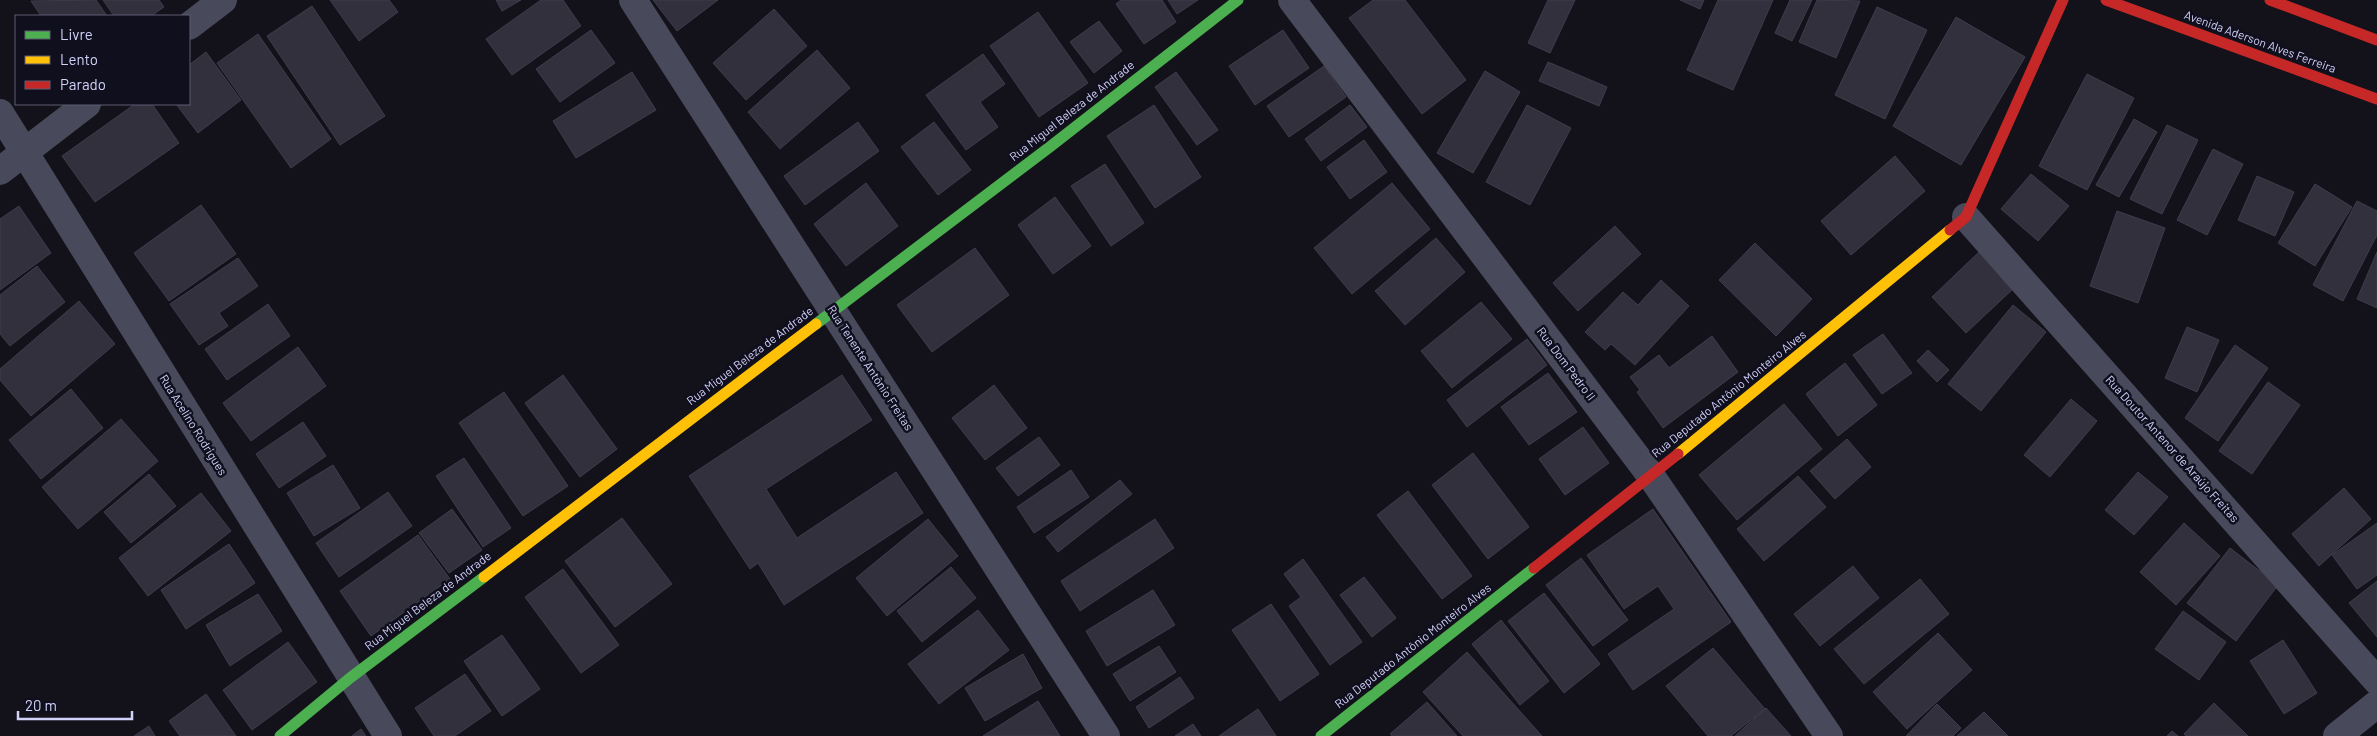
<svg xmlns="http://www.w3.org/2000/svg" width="2377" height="736" font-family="Barlow,sans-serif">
  <rect width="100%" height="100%" fill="#13121a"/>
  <path fill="#31303c" stroke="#3e3d4d" d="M 96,0 L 107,16 L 41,16 L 31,1 Z
    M 103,0 L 159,0 L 164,7 L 151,16 L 114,16 Z
    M 330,0 L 389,0 L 398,12 L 359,41 Z
    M 496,0 L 521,0 L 502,11 Z
    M 541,0 L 563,0 L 581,26 L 512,75 L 486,39 Z
    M 653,0 L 718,0 L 677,31 Z
    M 1121,0 L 1162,0 L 1176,22 L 1144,44 L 1116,4 Z
    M 1168,0 L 1198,0 L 1177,14 Z
    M 1373,0 L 1405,0 L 1466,80 L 1422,114 L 1349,18 Z
    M 1548,0 L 1575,0 L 1550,53 L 1528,43 Z
    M 1680,0 L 1704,0 L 1700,9 Z
    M 1718,0 L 1773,0 L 1733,90 L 1687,70 Z
    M 1790,0 L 1812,0 L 1792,41 L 1775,33 Z
    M 1817,0 L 1860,1 L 1836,58 L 1799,42 Z
    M 312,6 L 385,116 L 340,145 L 267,36 Z
    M 1877,7 L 1927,30 L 1885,119 L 1835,95 Z
    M 774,9 L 807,46 L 746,100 L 713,63 Z
    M 1038,12 L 1088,83 L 1039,117 L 990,46 Z
    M 1956,17 L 2025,57 L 1961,165 L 1893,126 Z
    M 1099,21 L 1122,51 L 1094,73 L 1070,42 Z
    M 591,30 L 615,63 L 560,102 L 536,69 Z
    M 1283,30 L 1309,68 L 1255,105 L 1229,66 Z
    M 258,34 L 331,139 L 291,168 L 217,63 Z
    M 817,50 L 850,88 L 780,149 L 748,112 Z
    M 206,52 L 241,100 L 198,133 L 176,104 L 189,104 L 189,65 Z
    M 983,54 L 1005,84 L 980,102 L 998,127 L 966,150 L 926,95 Z
    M 1548,62 L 1607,87 L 1599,106 L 1539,81 Z
    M 1324,66 L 1346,97 L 1289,137 L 1267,106 Z
    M 1485,71 L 1520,92 L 1473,173 L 1437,153 Z
    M 632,72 L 656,110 L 576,158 L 553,121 Z
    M 1176,72 L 1218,130 L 1197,145 L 1155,87 Z
    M 2087,74 L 2134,98 L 2087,190 L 2039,166 Z
    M 135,104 L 152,104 L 179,143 L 95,202 L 62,156 Z
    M 1154,105 L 1201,177 L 1155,208 L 1107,136 Z
    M 1350,105 L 1367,127 L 1321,161 L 1305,139 Z
    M 1527,105 L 1571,128 L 1530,205 L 1486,182 Z
    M 2134,119 L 2157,132 L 2119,197 L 2096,185 Z
    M 858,122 L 879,151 L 805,205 L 784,176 Z
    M 934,122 L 971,170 L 938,195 L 901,147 Z
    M 2167,125 L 2198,140 L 2162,214 L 2130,199 Z
    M 1364,140 L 1387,172 L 1350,199 L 1327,167 Z
    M 2213,149 L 2243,164 L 2207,235 L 2177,220 Z
    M 1895,156 L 1925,191 L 1851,255 L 1821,221 Z
    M 1105,164 L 1144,223 L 1111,246 L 1071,186 Z
    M 2031,174 L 2069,206 L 2038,241 L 2001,209 Z
    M 2257,176 L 2294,192 L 2275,236 L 2238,220 Z
    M 866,183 L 898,226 L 846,266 L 814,224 Z
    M 1392,183 L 1430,229 L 1352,294 L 1314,248 Z
    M 2315,184 L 2352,207 L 2315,266 L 2278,243 Z
    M 1055,197 L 1091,246 L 1053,274 L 1018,225 Z
    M 2357,201 L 2377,211 L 2377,235 L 2343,301 L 2313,285 Z
    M 201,205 L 236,254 L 169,301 L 134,253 Z
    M 19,206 L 51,253 L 0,290 L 0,219 Z
    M 2117,211 L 2165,228 L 2138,303 L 2090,286 Z
    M 1615,226 L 1641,254 L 1578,311 L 1553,283 Z
    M 1436,238 L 1465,272 L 1405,325 L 1375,291 Z
    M 1755,243 L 1812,299 L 1776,336 L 1719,280 Z
    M 975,248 L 1009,295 L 932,352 L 897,305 Z
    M 1980,251 L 2015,287 L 1966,333 L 1932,297 Z
    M 2377,252 L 2377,308 L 2357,299 Z
    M 238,258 L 258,286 L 219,313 L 228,326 L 199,345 L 170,304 Z
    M 37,266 L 65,302 L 10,346 L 0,334 L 0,295 Z
    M 1661,280 L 1689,306 L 1635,365 L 1611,344 L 1605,350 L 1585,332 L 1623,292 L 1638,305 Z
    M 79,301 L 115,344 L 31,416 L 0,380 L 0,369 Z
    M 1481,302 L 1512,339 L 1452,388 L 1421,351 Z
    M 268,304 L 290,336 L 227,380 L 205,349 Z
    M 2013,305 L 2046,332 L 1981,411 L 1948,384 Z
    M 2187,327 L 2219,340 L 2197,392 L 2165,378 Z
    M 1883,334 L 1912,373 L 1882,394 L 1853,355 Z
    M 1712,336 L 1738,372 L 1663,428 L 1637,392 L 1640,390 L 1630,377 L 1659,355 L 1669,368 Z
    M 1527,339 L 1547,365 L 1467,427 L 1447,400 Z
    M 2235,345 L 2268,368 L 2218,441 L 2185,418 Z
    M 298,347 L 326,386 L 251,441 L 223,403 Z
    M 1928,350 L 1949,370 L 1937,382 L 1917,361 Z
    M 1845,363 L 1877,405 L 1838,436 L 1806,394 Z
    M 1548,373 L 1577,412 L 1529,445 L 1501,407 Z
    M 563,375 L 617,449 L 580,477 L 525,403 Z
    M 842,375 L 872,420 L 766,489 L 797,538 L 896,472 L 923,513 L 784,605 L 758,563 L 750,569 L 689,476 Z
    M 2268,382 L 2300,405 L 2252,474 L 2219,451 Z
    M 994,385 L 1027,428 L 985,460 L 952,418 Z
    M 71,389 L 103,428 L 41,479 L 9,440 Z
    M 504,392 L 568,486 L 523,516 L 459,423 Z
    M 2071,399 L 2097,421 L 2050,477 L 2024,455 Z
    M 1784,404 L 1822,449 L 1737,520 L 1699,475 Z
    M 121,419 L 158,461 L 78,529 L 42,487 Z
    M 303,422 L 326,456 L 279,488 L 256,454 Z
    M 1583,427 L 1609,463 L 1565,495 L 1539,459 Z
    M 1039,437 L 1060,465 L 1018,496 L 996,468 Z
    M 1847,439 L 1871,467 L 1835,499 L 1810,471 Z
    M 1473,453 L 1529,527 L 1488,559 L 1432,485 Z
    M 464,458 L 511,528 L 483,547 L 436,476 Z
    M 333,465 L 360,508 L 314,536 L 287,493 Z
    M 1071,470 L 1089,497 L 1034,533 L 1017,507 Z
    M 2138,472 L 2168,497 L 2134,535 L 2105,510 Z
    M 149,474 L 176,506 L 131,543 L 104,512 Z
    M 1798,476 L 1826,507 L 1764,561 L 1737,529 Z
    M 1120,480 L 1132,494 L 1058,552 L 1046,537 Z
    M 2344,488 L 2371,519 L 2319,566 L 2292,534 Z
    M 1408,491 L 1472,576 L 1442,599 L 1377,515 Z
    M 388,492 L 412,526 L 339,577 L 316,543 Z
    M 201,493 L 231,531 L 148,596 L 119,558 Z
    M 452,509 L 482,550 L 449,573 L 419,533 Z
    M 1653,509 L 1731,622 L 1633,690 L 1608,654 L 1674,609 L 1658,586 L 1624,609 L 1587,555 Z
    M 622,518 L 672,584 L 615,627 L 565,561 Z
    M 928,519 L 958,556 L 887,616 L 856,578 Z
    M 1155,519 L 1174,548 L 1080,611 L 1061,581 Z
    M 2184,523 L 2220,556 L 2176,605 L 2140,572 Z
    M 2377,523 L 2377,575 L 2357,589 L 2332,555 Z
    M 418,535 L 450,579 L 371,636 L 340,591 Z
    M 229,544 L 255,583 L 186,629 L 161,590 Z
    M 2230,548 L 2278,585 L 2236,641 L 2187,603 Z
    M 1581,558 L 1628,620 L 1593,646 L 1546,585 Z
    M 1303,559 L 1362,642 L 1330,665 L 1289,606 L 1301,597 L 1284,574 Z
    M 1853,566 L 1879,598 L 1820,646 L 1794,614 Z
    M 951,567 L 976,598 L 922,642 L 897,611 Z
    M 563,569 L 619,645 L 581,673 L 525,597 Z
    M 1364,577 L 1396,618 L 1372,637 L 1340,595 Z
    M 1920,579 L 1949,614 L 1864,684 L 1834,649 Z
    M 2377,581 L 2377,637 L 2349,603 Z
    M 1153,590 L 1175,625 L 1107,666 L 1086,631 Z
    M 1544,593 L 1600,664 L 1564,693 L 1508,621 Z
    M 258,594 L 282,631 L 230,666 L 206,625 Z
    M 1271,604 L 1319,674 L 1280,701 L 1232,630 Z
    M 978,610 L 1009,650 L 939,704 L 908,664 Z
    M 2183,611 L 2226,642 L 2199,680 L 2155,649 Z
    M 1501,620 L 1549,681 L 1520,705 L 1472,644 Z
    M 1938,633 L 1972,670 L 1907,729 L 1873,692 Z
    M 502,635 L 540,689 L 502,716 L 464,661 Z
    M 2283,640 L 2317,693 L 2284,714 L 2250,661 Z
    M 288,642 L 317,682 L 252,730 L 223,690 Z
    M 1159,646 L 1176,672 L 1130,701 L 1113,674 Z
    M 1713,648 L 1765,709 L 1731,736 L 1708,736 L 1666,686 Z
    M 1467,652 L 1542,736 L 1463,736 L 1423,692 Z
    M 1023,654 L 1042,688 L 985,721 L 965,688 Z
    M 465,674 L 491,711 L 455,736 L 434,736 L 415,708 Z
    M 1180,677 L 1194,698 L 1149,728 L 1136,707 Z
    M 206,694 L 236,736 L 180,736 L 169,721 Z
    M 1038,701 L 1060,736 L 983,736 Z
    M 1427,702 L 1457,736 L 1392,736 L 1390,734 Z
    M 2214,703 L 2248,736 L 2186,736 L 2184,734 Z
    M 1937,704 L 1961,728 L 1953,736 L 1906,736 Z
    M 1766,708 L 1791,736 L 1735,736 L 1765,709 Z
    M 1258,709 L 1276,736 L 1219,736 Z
    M 1984,712 L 2008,736 L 1957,736 Z
    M 1193,724 L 1201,736 L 1175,736 Z
    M 149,726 L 155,736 L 134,736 Z
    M 361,729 L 366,736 L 352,736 Z
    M 2172,731 L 2178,736 L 2167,736 Z"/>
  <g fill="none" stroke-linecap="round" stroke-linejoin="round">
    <path stroke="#48495a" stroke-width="28" d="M 633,0 L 1106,736
      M 1292,0 L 1651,476 L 1829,736
      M 189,26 L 223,0
      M 0,113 L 388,736
      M 0,171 L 87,104
      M 1966,217 L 2377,681
      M 2337,736 L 2377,704"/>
    <path stroke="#4caf50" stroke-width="11" d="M 816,324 L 1051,146 L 1238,0
      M 280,736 L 350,678 L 484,577
      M 1321,736 L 1534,568"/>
    <path stroke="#ffc107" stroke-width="11" d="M 1678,454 L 1950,230
      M 484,577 L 816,324"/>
    <path stroke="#c62828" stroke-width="11" d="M 2106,0 L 2377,99
      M 2270,0 L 2377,40
      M 1950,230 L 1966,217 L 2063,0
      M 1534,568 L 1678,454"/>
  </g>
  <g text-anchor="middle" stroke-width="5" stroke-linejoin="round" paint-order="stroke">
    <g font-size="12" fill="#d2d1f9" stroke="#100f1d">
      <text transform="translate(2260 42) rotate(20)" y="4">Avenida Aderson Alves Ferreira</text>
      <text transform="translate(1072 111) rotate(-38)" y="4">Rua Miguel Beleza de Andrade</text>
      <text transform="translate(750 356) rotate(-37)" y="4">Rua Miguel Beleza de Andrade</text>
      <text transform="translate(1566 364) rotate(53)" y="4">Rua Dom Pedro II</text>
      <text transform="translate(870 368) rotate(57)" y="4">Rua Tenente Antônio Freitas</text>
      <text transform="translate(1729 394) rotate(-39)" y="4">Rua Deputado Antônio Monteiro Alves</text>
      <text transform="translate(193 425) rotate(58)" y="4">Rua Acelino Rodrigues</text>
      <text transform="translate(2172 449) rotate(48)" y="4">Rua Doutor Antenor de Araújo Freitas</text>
      <text transform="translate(428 601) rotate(-37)" y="4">Rua Miguel Beleza de Andrade</text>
      <text transform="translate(1413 646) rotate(-38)" y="4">Rua Deputado Antônio Monteiro Alves</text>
    </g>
  </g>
  <rect x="15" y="15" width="175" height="90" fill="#100f1d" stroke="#5e5d75"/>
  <rect x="25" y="31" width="25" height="8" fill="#4caf50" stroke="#5e5d75"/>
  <text x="60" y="40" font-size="15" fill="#d2d1f9">Livre</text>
  <rect x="25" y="56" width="25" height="8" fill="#ffc107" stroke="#5e5d75"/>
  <text x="60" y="65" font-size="15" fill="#d2d1f9">Lento</text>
  <rect x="25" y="81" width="25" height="8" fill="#c62828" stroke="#5e5d75"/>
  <text x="60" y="90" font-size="15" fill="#d2d1f9">Parado</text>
  <path d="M18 711v8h114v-8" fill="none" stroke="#d2d1f9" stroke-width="2.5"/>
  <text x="25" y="711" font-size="15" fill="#d2d1f9" stroke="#100f1d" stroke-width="4" paint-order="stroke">20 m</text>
</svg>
